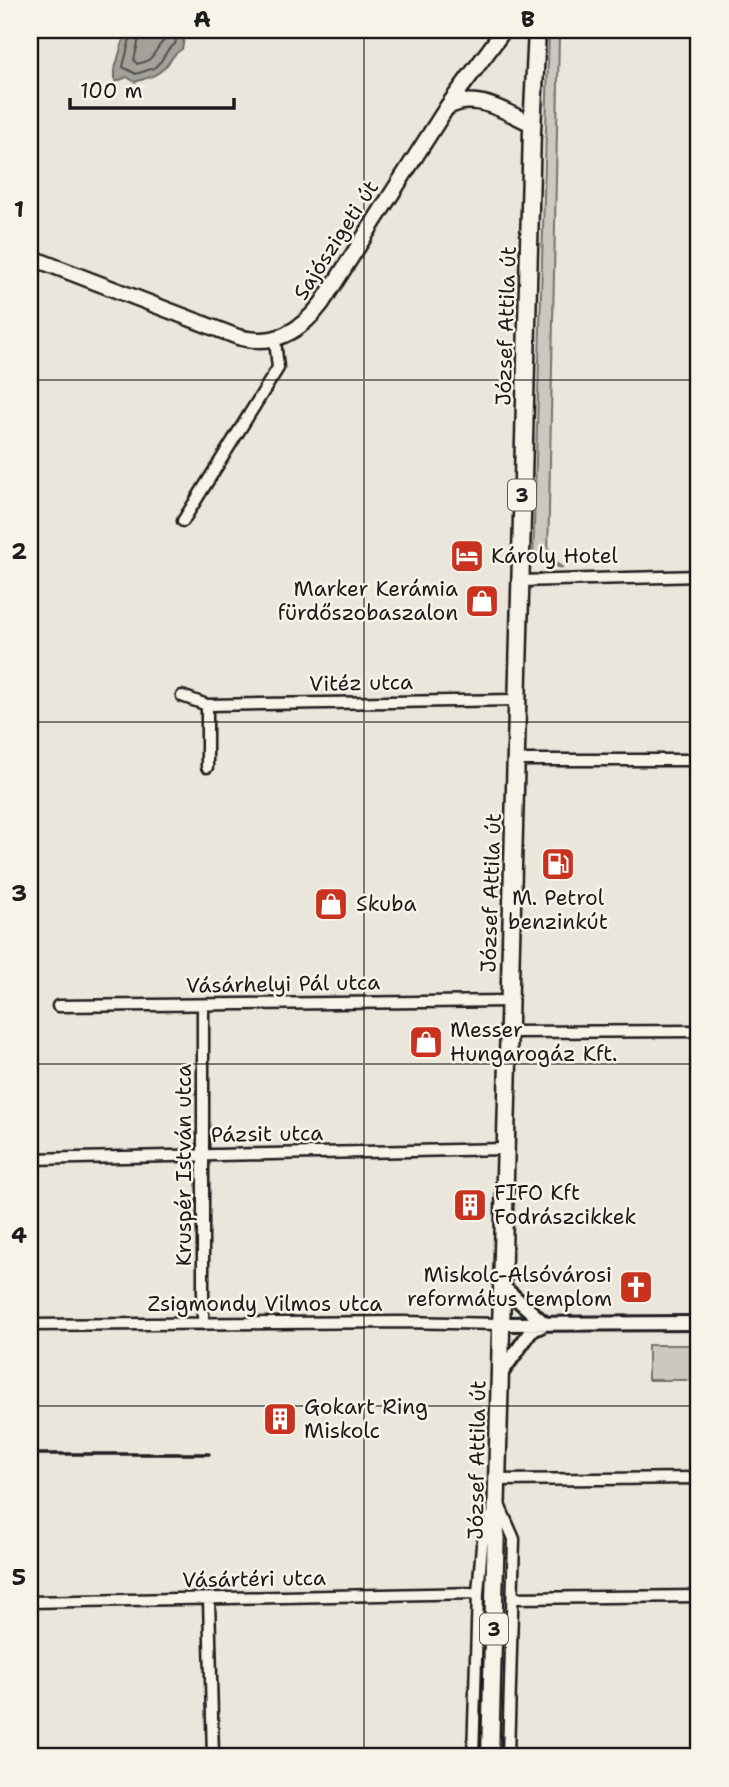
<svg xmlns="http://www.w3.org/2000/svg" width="729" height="1787" font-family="'Shantell Sans',sans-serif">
  <rect width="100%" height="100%" fill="#eae6dc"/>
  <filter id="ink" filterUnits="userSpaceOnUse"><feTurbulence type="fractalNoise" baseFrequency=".0143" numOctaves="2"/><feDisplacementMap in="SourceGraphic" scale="14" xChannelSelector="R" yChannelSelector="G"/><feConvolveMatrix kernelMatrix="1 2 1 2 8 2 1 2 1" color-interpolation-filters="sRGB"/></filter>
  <g filter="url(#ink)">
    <path fill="#ccc8c0" stroke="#74726e" stroke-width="2" d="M 549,30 L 571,30 L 559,37 L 548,557 L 563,568 L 533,560 Z
      M 648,1345 L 699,1345 L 699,1380 L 648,1380 Z"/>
    <path fill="#a3a19a" stroke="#6d6c68" stroke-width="2" d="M 126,30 L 186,30 L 182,49 C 173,54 172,59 166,66 C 158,76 146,78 135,82 L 127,77 L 115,82 L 115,69 Z"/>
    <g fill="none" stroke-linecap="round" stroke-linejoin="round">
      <path stroke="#52514e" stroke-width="2" d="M 132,30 L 123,67 L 136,74 L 154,68 L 161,61 L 168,50 L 175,44 L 179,30
        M 141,30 L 134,60 L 137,64 C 153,60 151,57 160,45 C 165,39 168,38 170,30"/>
      <g stroke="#1c1c1c" stroke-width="15">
        <path id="minor" d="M 183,521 L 278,368 L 275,340
          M 520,581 L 699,576
          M 182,696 L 207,705 L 517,700
          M 515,760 L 699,760
          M 207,767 L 207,705
          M 58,1006 L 509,1001
          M 508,1032 L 699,1031
          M 30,1159 L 505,1149
          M 203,1324 L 203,1006
          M 30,1325 L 402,1322 L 500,1324
          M 497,1480 L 699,1478
          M 500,1507 L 514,1539 L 508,1757
          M 513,1598 L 699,1596
          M 209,1599 L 213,1757
          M 30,1602 L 478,1593
          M 473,1757 L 478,1593 L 482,1545 L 491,1517"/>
      </g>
      <g stroke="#1c1c1c" stroke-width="18">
        <path id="tertiary" d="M 501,1285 L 545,1324
          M 500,1324 L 699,1323
          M 500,1375 L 531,1331 L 545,1324"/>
      </g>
      <g stroke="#1c1c1c" stroke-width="19">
        <path id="secondary" d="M 448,107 C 476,91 507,113 532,124
          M 30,257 L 238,337 C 274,347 300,332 322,303 L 447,107 L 504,30"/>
      </g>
      <g stroke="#1c1c1c" stroke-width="21">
        <path id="primary" d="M 490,1757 L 532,130 L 537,30"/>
      </g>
      <use href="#minor" stroke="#f7f3e8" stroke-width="10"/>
      <use href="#tertiary" stroke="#f7f3e8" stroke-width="12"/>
      <use href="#secondary" stroke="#f7f3e8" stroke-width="14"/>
      <use href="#primary" stroke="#f7f3e8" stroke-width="16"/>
      <path stroke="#1c1c1c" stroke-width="3.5" d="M 30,1454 L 209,1454"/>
    </g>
  </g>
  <path fill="none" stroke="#1c1c1c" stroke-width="2" stroke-opacity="0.55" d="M 364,30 L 364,1757M 30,380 L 699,380M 30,722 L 699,722M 30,1064 L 699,1064M 30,1406 L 699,1406"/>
  <defs>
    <g id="hotel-square" transform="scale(1.75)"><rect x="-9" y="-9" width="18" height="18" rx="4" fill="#c8321e" stroke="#f7f3e8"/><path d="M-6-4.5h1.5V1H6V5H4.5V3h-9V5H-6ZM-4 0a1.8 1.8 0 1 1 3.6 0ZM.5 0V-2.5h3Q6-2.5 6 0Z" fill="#fff"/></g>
    <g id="shop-square" transform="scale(1.75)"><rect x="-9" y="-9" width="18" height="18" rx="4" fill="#c8321e" stroke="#f7f3e8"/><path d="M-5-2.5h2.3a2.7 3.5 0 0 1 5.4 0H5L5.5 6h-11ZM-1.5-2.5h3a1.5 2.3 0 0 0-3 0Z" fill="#fff"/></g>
    <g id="fuel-square" transform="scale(1.75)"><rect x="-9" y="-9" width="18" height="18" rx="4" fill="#c8321e" stroke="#f7f3e8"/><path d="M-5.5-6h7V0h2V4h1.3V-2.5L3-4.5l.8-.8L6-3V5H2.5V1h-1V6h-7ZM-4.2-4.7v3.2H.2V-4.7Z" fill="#fff"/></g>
    <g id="building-square" transform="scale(1.75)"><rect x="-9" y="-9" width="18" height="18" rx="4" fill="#c8321e" stroke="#f7f3e8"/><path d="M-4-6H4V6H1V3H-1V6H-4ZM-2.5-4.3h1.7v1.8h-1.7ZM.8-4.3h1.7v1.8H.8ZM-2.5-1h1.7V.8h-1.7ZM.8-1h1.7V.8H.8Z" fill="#fff"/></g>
    <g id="church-square" transform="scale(1.75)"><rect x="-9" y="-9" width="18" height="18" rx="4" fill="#c8321e" stroke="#f7f3e8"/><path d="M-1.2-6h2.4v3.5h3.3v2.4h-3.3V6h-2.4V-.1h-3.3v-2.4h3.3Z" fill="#fff"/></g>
  </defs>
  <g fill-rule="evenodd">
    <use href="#hotel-square" x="467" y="556"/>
    <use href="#shop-square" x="482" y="601"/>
    <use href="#fuel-square" x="558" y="864"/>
    <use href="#shop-square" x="331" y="904"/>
    <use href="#shop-square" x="426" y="1042"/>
    <use href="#building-square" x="470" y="1205"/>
    <use href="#church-square" x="636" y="1287"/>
    <use href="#building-square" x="280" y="1419"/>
  </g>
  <g text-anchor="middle" stroke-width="5" stroke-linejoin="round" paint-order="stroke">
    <g fill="#f7f3e8" stroke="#5e5c59" stroke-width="2">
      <rect x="508" y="479.5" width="28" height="31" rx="5"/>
      <rect x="480" y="1613.5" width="28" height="31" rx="5"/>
    </g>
    <g font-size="19" font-weight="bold" fill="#1c1c1c">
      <text x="522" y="502">3</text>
      <text x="494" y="1636">3</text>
    </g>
    <g font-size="21" fill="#1c1c1c" stroke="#f7f3e8">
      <text transform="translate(336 240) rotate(-57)" y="7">Sajószigeti út</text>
      <text transform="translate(506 326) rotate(-88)" y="7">József Attila út</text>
      <text transform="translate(361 683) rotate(-1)" y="7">Vitéz utca</text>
      <text transform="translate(491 893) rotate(-88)" y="7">József Attila út</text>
      <text transform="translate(283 984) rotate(-1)" y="7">Vásárhelyi Pál utca</text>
      <text transform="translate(267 1134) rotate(-1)" y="7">Pázsit utca</text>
      <text transform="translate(184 1165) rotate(-90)" y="7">Kruspér István utca</text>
      <text x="265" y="1311">Zsigmondy Vilmos utca</text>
      <text transform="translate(477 1460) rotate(-89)" y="7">József Attila út</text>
      <text transform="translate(254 1579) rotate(-1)" y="7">Vásártéri utca</text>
    </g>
    <g font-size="21" fill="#1c1c1c" stroke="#f7f3e8" text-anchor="start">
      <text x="491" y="563">Károly Hotel</text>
      <text x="458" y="596" text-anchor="end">Marker Kerámia<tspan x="458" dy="24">fürdőszobaszalon</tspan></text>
      <text x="558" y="905" text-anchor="middle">M. Petrol<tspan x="558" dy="24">benzinkút</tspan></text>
      <text x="356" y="911">Skuba</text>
      <text x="450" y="1037">Messer<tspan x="450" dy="24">Hungarogáz Kft.</tspan></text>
      <text x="494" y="1200">FIFO Kft<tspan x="494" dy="24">Fodrászcikkek</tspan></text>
      <text x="612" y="1282" text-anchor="end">Miskolc-Alsóvárosi<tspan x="612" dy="24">református templom</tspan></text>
      <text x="304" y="1414">Gokart Ring<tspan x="304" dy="24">Miskolc</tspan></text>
    </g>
  </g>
  <rect width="729" height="1787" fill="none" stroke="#f7f3e8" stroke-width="77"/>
  <path d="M70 98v10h164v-10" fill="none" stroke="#1c1c1c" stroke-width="3.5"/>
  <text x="80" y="98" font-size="21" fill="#1c1c1c" stroke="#f7f3e8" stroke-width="5" paint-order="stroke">100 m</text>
  <rect x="38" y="38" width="652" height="1710" fill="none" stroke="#1c1c1c" stroke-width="2.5"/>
  <g font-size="23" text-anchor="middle" font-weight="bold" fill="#1c1c1c">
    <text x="202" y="27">A</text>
    <text x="528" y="27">B</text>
    <text x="19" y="217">1</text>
    <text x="19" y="559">2</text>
    <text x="19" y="901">3</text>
    <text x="19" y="1243">4</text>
    <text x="19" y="1585">5</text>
  </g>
</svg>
